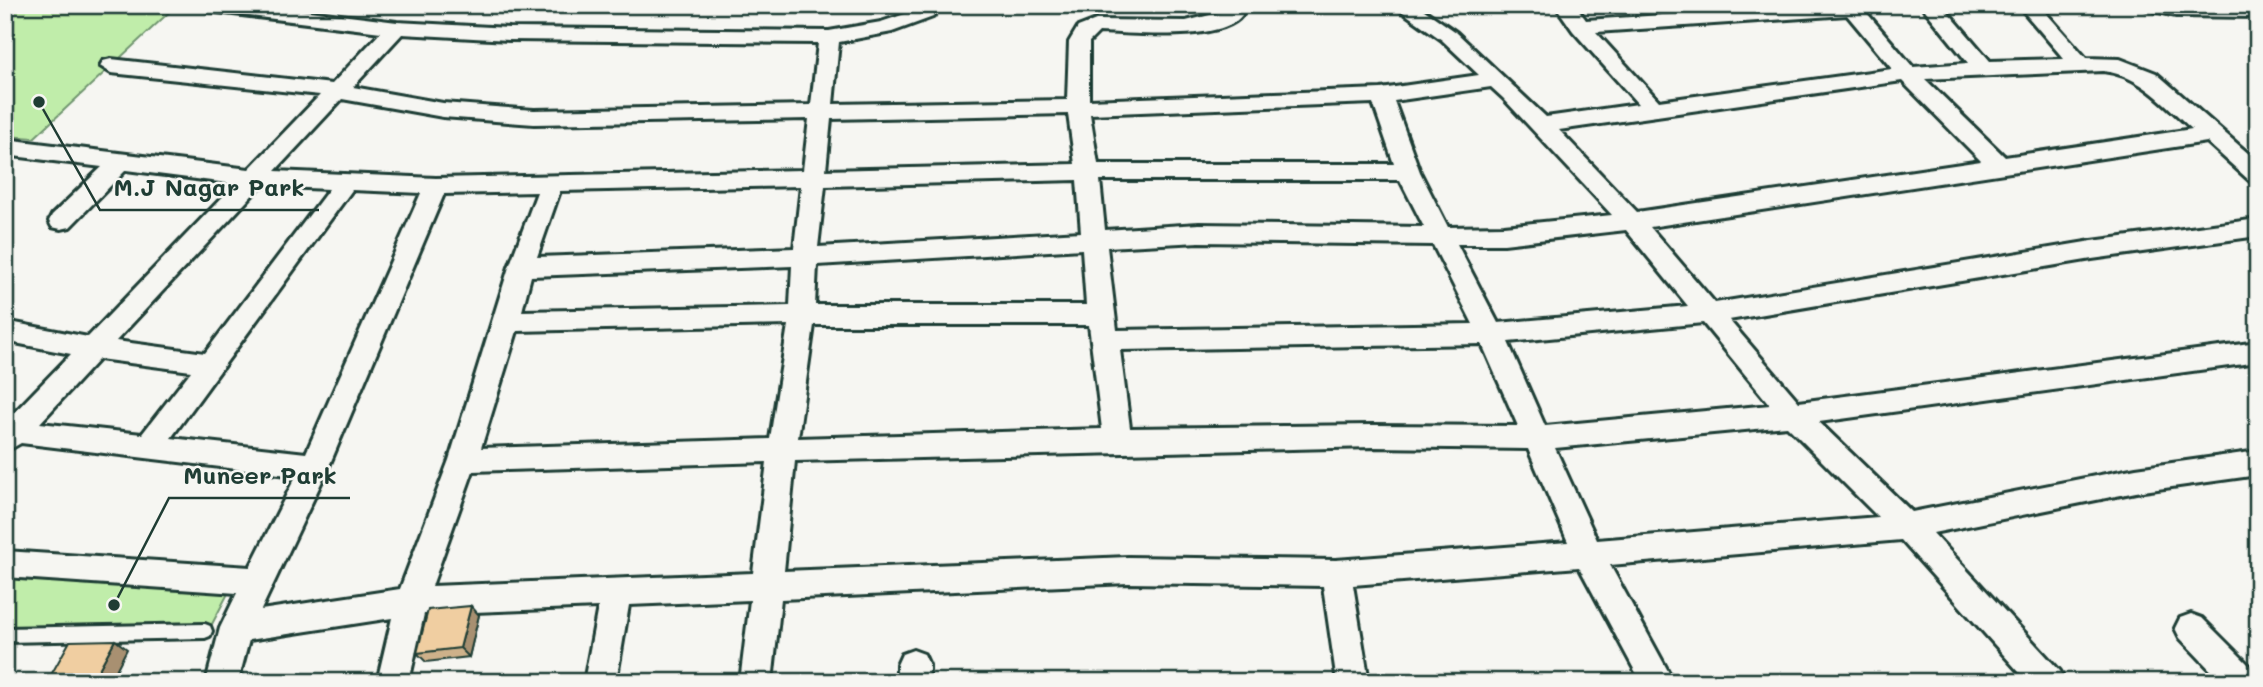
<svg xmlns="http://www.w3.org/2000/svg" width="2263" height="687" font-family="Mali,sans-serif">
  <rect width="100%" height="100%" fill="#f6f6f2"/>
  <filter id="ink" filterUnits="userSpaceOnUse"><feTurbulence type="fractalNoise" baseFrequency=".0143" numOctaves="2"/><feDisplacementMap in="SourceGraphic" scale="14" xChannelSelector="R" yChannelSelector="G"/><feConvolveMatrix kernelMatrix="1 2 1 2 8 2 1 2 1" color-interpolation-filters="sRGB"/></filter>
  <g filter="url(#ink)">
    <path fill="#c0edaa" stroke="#70956f" stroke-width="2" d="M 14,5 L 177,5 L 34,138 L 5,136 L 5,13 Z
      M 5,567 L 233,584 L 211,626 L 5,630 Z"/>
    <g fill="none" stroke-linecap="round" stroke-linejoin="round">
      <g stroke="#1f3d34" stroke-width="6">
        <path id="lane" d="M 205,624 L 210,626 L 212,631 L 210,636 L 205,638 L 5,642 L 5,628 Z"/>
      </g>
      <g stroke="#1f3d34" stroke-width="6">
        <path id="street" d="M 198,5 L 260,5 L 397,22 L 509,28 L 829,31 L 881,22 L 926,7 L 933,9 L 936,13 L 933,17 L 892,32 L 839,42 L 833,104 L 1067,100 L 1069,42 L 1078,27 L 1096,20 L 1186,21 L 1222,12 L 1222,5 L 1242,5 L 1242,15 C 1222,43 1131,33 1099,32 L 1089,42 L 1089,100 L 1381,89 L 1479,75 L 1442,40 L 1393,5 L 1417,5 L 1456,32 L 1546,117 L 1638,104 L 1573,31 L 1555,5 L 1575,5 L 1586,20 L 1816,5 L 1860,5 L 1913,67 L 1968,63 L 1921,5 L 1942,5 L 1990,61 L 2064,59 L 2018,5 L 2039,5 L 2086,58 L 2120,59 L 2156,73 L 2258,162 L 2258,183 L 2250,181 L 2207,142 L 1650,227 L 1715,303 L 2092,241 L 2258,219 L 2258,236 L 2092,259 L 1729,320 L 1799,402 L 2258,342 L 2258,362 L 1819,422 L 1912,512 L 2136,468 L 2258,451 L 2258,475 L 2136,492 L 1933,533 L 2060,671 L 2065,682 L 2028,682 L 1901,540 L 1610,565 L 1674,682 L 1641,682 L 1579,567 L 1353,585 L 1369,682 L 1337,682 L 1323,586 L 1128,583 L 781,599 L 772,682 L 740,682 L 750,600 L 629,605 L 616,682 L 584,682 L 598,607 L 424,614 L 409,682 L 377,682 L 392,618 L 249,640 L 238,682 L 206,682 L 220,628 L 237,593 L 5,577 L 5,551 L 250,567 L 296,476 L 21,443 L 5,452 L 5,422 L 71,354 L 5,341 L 5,321 L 88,337 L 235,184 L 126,170 L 70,227 L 61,229 L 52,227 L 49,221 L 52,215 L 102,167 L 5,155 L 5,139 L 249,169 L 320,95 L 111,73 L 100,66 L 103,61 L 111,59 L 332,84 L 381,32 L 208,11 ZM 1847,15 L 1892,69 L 1659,101 L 1596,32 ZM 402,34 L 509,40 L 818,43 L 811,105 L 534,110 L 443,103 L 353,87 ZM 2103,71 C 2141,75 2165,105 2192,129 L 2005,157 L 1925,79 ZM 1902,81 L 1981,161 L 1637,212 L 1559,130 ZM 1491,87 L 1503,98 L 1612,215 L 1504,226 L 1448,227 L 1420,172 L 1394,101 ZM 342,99 L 443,117 L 534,124 L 809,119 L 803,170 L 436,178 L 275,171 ZM 1373,103 L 1394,164 L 1098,164 L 1090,114 ZM 1068,114 L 1075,164 L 826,170 L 831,119 ZM 1077,180 L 1081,232 L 818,247 L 825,186 ZM 1100,180 L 1400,180 L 1424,227 L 1199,224 L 1105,230 ZM 261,186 L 329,189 L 205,353 L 116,341 ZM 801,186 L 794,248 L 537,257 L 560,191 ZM 352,190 L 421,193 L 306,453 L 171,438 ZM 537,192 L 509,267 L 449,460 L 400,589 L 261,610 L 329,466 L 444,194 ZM 1626,230 L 1688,306 L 1498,323 L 1457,244 L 1504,244 ZM 1199,242 L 1433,245 L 1473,324 L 1117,330 L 1107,247 ZM 1082,249 L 1086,305 L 815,305 L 817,265 ZM 792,266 L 790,306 L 522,311 L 531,276 ZM 1703,323 L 1770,405 L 1545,426 L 1508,342 ZM 788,325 L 770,439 L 481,448 L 517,331 ZM 814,325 L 1089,325 L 1102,429 L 798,438 ZM 1482,344 L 1518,426 L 1373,425 L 1130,428 L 1120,350 ZM 99,359 L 191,371 L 142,434 L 40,423 ZM 1787,426 L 1878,517 L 1597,540 L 1555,448 ZM 1373,447 L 1528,449 L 1568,542 L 1336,560 L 1128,557 L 784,571 L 795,461 ZM 767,462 L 753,573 L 432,586 L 473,471 Z
          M 2143,5 L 2258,5 L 2258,17 L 2176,16 L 2146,9 Z
          M 2191,614 L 2202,618 L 2255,671 L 2258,682 L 2222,682 L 2180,638 L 2175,628 L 2180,618 Z
          M 913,650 L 924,654 L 929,665 L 929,682 L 897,682 L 897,665 L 902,654 Z"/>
      </g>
      <use href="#lane" fill="#f6f6f2" fill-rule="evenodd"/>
      <use href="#street" fill="#f6f6f2" fill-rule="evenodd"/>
    </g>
    <path fill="#ceb18a" stroke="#1f3d34" stroke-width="2" d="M 479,615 L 469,657 L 426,662 L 417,653 Z"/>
    <path fill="#a89071" stroke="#1f3d34" stroke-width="2" d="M 471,606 L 479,615 L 469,657 L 460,648 Z
      M 115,640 L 127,649 L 110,682 L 92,682 Z
      M 376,676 L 382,682 L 374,682 Z"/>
    <path fill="#f0cea1" stroke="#1f3d34" stroke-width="2" d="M 471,606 L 460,648 L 417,653 L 428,610 Z
      M 115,640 L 92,682 L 47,682 L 70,641 Z
      M 376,676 L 374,682 L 315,682 L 315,681 Z"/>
  </g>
  <path fill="none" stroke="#1f3d34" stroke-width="2.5" d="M39 102L100 210H319M114 605L169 498H350"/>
  <g fill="#1f3d34" stroke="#f6f6f2" stroke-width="2.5">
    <circle cx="39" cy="102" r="7"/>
    <circle cx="114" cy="605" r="7"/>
  </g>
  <g font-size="24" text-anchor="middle" font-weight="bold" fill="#1f3d34" stroke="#f6f6f2" stroke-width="5" stroke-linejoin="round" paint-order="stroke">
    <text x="209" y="196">M.J Nagar Park</text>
    <text x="260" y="484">Muneer Park</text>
  </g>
  <rect width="2263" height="687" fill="none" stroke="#f6f6f2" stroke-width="28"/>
  <rect x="14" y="14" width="2235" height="659" fill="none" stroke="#1f3d34" stroke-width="2.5" filter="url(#ink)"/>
</svg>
